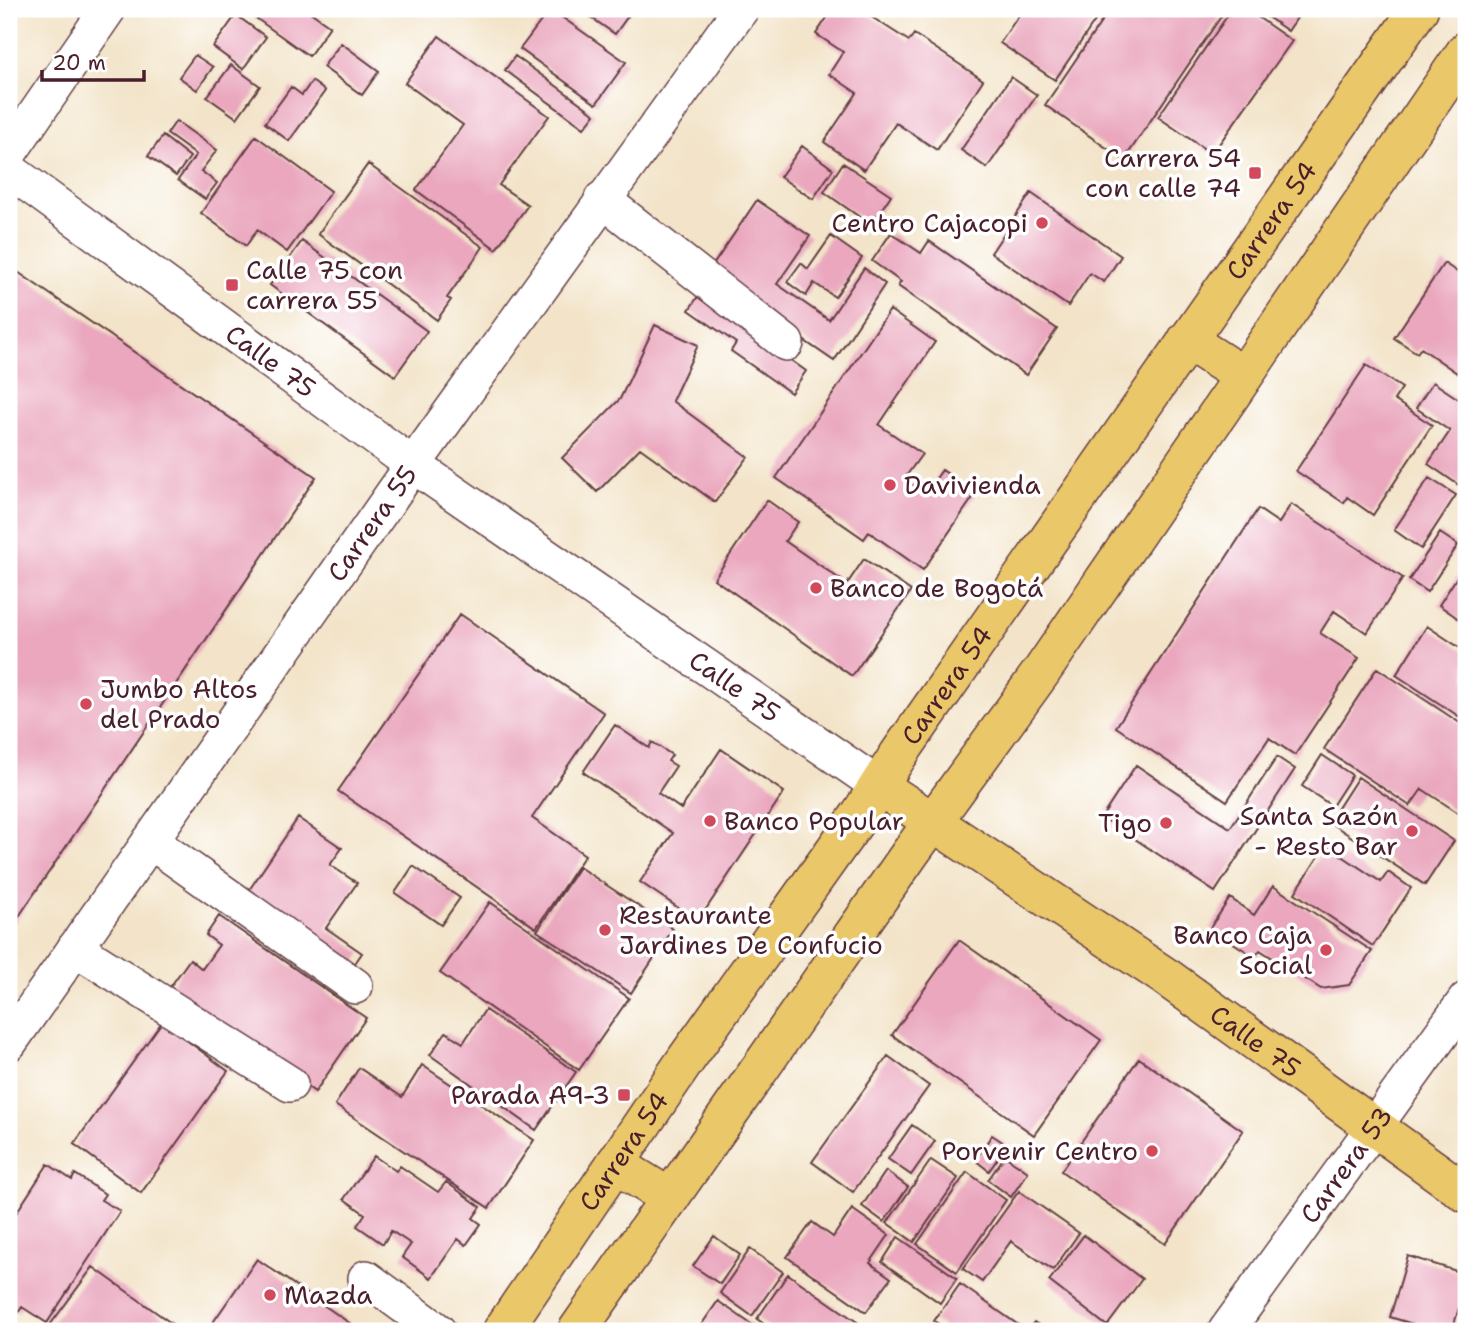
<svg xmlns="http://www.w3.org/2000/svg" width="1475" height="1340" font-family="'Shantell Sans',sans-serif">
  <rect width="100%" height="100%" fill="#fff"/>
  <filter id="ink" filterUnits="userSpaceOnUse"><feTurbulence type="fractalNoise" baseFrequency=".0143" numOctaves="2"/><feDisplacementMap in="SourceGraphic" scale="14" xChannelSelector="R" yChannelSelector="G"/><feConvolveMatrix kernelMatrix="1 2 1 2 8 2 1 2 1" color-interpolation-filters="sRGB"/></filter>
  <filter id="wash" filterUnits="userSpaceOnUse"><feTurbulence type="fractalNoise" baseFrequency=".00686" numOctaves="4" result="noise"/><feDisplacementMap in="SourceGraphic" scale="28" xChannelSelector="R" yChannelSelector="G"/><feGaussianBlur stdDeviation="1.57" result="paint"/><feColorMatrix in="noise" values="0 0 0 0 0 0 0 0 0 0 0 0 0 0 0 0 0 1.4 0 .05"/><feComposite in="paint" operator="in"/></filter>
  <g filter="url(#wash)">
    <rect width="100%" height="100%" fill="#f3e4c9"/>
    <g id="blocks">
      <path fill="#eaa7be" d="M 243,9 L 306,9 L 330,26 L 309,56 Z
        M 550,9 L 626,62 L 596,104 L 520,49 Z
        M 579,9 L 633,9 L 615,34 Z
        M 833,9 L 859,9 L 909,41 L 914,34 L 983,80 L 937,150 L 896,123 L 864,170 L 824,142 L 857,93 L 829,74 L 843,52 L 816,34 Z
        M 1023,9 L 1103,9 L 1055,80 L 1000,43 Z
        M 1110,9 L 1226,9 L 1124,160 L 1045,105 Z
        M 1232,9 L 1246,9 L 1292,41 L 1212,154 L 1158,117 Z
        M 1256,9 L 1303,9 L 1288,31 Z
        M 236,15 L 266,37 L 243,69 L 213,47 Z
        M 439,36 L 549,116 L 499,185 L 528,205 L 496,249 L 416,190 L 463,125 L 405,83 Z
        M 341,43 L 379,71 L 362,95 L 323,67 Z
        M 195,55 L 213,67 L 197,90 L 179,77 Z
        M 515,56 L 595,114 L 584,128 L 505,70 Z
        M 231,65 L 260,86 L 237,118 L 207,97 Z
        M 1011,77 L 1037,95 L 987,168 L 961,150 Z
        M 312,81 L 325,91 L 289,141 L 265,123 L 291,87 L 302,95 Z
        M 176,121 L 217,150 L 201,171 L 217,183 L 205,199 L 178,180 L 196,155 L 167,134 Z
        M 163,136 L 190,157 L 176,176 L 148,156 Z
        M 256,136 L 331,191 L 287,252 L 257,230 L 246,246 L 201,213 Z
        M 802,146 L 833,169 L 813,199 L 780,177 Z
        M 843,163 L 891,195 L 871,225 L 824,192 Z
        M 368,164 L 483,247 L 447,298 L 451,300 L 437,320 L 318,234 Z
        M 1031,193 L 1121,256 L 1104,282 L 1090,273 L 1068,306 L 991,253 Z
        M 757,200 L 810,236 L 777,284 L 829,320 L 864,268 L 885,284 L 834,361 L 707,274 Z
        M 891,233 L 921,253 L 929,241 L 1057,329 L 1026,375 L 898,286 L 901,282 L 872,261 Z
        M 831,236 L 862,258 L 835,297 L 814,283 L 806,296 L 787,282 L 801,263 L 808,269 Z
        M 302,241 L 427,331 L 395,376 L 270,285 Z
        M 1444,263 L 1466,278 L 1466,359 L 1457,373 L 1421,348 L 1417,353 L 1394,338 Z
        M 9,266 L 316,477 L 9,931 Z
        M 699,295 L 806,371 L 791,393 L 731,351 L 736,343 L 689,310 Z
        M 890,310 L 935,342 L 879,425 L 922,454 L 904,479 L 925,494 L 942,470 L 976,493 L 923,570 L 869,532 L 864,539 L 776,478 Z
        M 655,325 L 698,345 L 672,401 L 748,457 L 715,502 L 640,448 L 597,492 L 562,458 L 620,399 Z
        M 1366,365 L 1402,388 L 1394,400 L 1432,425 L 1373,515 L 1347,497 L 1344,503 L 1296,471 Z
        M 1433,382 L 1466,404 L 1466,490 L 1428,464 L 1450,431 L 1416,408 Z
        M 1429,478 L 1456,495 L 1421,549 L 1394,530 Z
        M 767,500 L 798,522 L 785,541 L 847,584 L 864,559 L 911,591 L 852,676 L 714,579 Z
        M 1291,504 L 1403,578 L 1367,633 L 1334,611 L 1320,633 L 1359,658 L 1295,755 L 1269,738 L 1227,801 L 1116,727 L 1258,509 L 1279,523 Z
        M 1440,533 L 1458,545 L 1427,592 L 1409,580 Z
        M 1466,563 L 1466,624 L 1439,605 Z
        M 460,614 L 604,713 L 532,818 L 585,855 L 536,928 L 338,791 Z
        M 1427,626 L 1466,652 L 1466,721 L 1396,675 Z
        M 1377,668 L 1466,727 L 1466,818 L 1422,789 L 1410,806 L 1324,749 Z
        M 615,725 L 649,748 L 652,742 L 672,755 L 668,761 L 676,766 L 658,793 L 681,809 L 721,749 L 784,792 L 698,921 L 640,882 L 673,833 L 583,772 Z
        M 1322,755 L 1352,775 L 1332,806 L 1302,786 Z
        M 1277,757 L 1295,769 L 1215,892 L 1102,817 L 1136,765 L 1230,828 Z
        M 1358,777 L 1454,841 L 1425,885 L 1329,822 Z
        M 298,818 L 342,848 L 330,865 L 357,883 L 326,928 L 362,953 L 351,969 L 243,899 Z
        M 1326,845 L 1381,882 L 1388,872 L 1411,888 L 1373,946 L 1295,893 Z
        M 413,866 L 460,898 L 441,925 L 395,893 Z
        M 579,867 L 673,929 L 631,993 L 537,931 Z
        M 1273,886 L 1372,951 L 1349,985 L 1321,989 L 1260,950 L 1255,957 L 1210,928 L 1230,898 L 1254,915 Z
        M 490,902 L 629,998 L 579,1070 L 440,973 Z
        M 219,916 L 366,1018 L 315,1092 L 168,990 L 190,959 L 202,969 L 219,945 L 206,935 Z
        M 959,940 L 1101,1040 L 1034,1135 L 892,1035 Z
        M 485,1010 L 576,1072 L 536,1130 L 430,1055 L 446,1032 L 463,1043 Z
        M 162,1022 L 228,1071 L 141,1193 L 74,1144 Z
        M 888,1056 L 929,1086 L 853,1192 L 812,1162 Z
        M 1139,1058 L 1243,1131 L 1165,1244 L 1061,1171 Z
        M 422,1065 L 534,1140 L 489,1208 L 335,1105 L 359,1068 L 402,1097 Z
        M 912,1125 L 935,1141 L 911,1175 L 888,1159 Z
        M 992,1135 L 1007,1145 L 989,1171 L 975,1160 Z
        M 374,1156 L 396,1171 L 400,1166 L 438,1192 L 446,1182 L 481,1207 L 473,1218 L 481,1224 L 466,1245 L 458,1239 L 431,1278 L 402,1257 L 411,1244 L 391,1231 L 383,1244 L 357,1226 L 365,1214 L 344,1199 Z
        M 1005,1156 L 1028,1172 L 1011,1197 L 988,1180 Z
        M 931,1160 L 958,1178 L 914,1242 L 887,1223 Z
        M 48,1164 L 72,1180 L 75,1174 L 105,1194 L 101,1200 L 120,1211 L 47,1323 L 22,1307 L 18,1313 L 9,1307 L 9,1224 Z
        M 886,1171 L 908,1187 L 884,1222 L 862,1206 Z
        M 967,1172 L 1006,1200 L 957,1272 L 917,1244 Z
        M 1019,1191 L 1079,1233 L 1053,1270 L 1011,1241 L 982,1282 L 963,1269 Z
        M 852,1209 L 889,1235 L 870,1263 L 891,1278 L 866,1312 L 787,1257 L 812,1222 L 833,1237 Z
        M 1084,1235 L 1142,1279 L 1107,1326 L 1049,1281 Z
        M 714,1236 L 740,1255 L 720,1284 L 693,1266 Z
        M 898,1237 L 957,1278 L 940,1303 L 882,1262 Z
        M 750,1249 L 783,1272 L 752,1316 L 720,1293 Z
        M 1408,1256 L 1466,1274 L 1466,1284 L 1452,1331 L 1436,1331 L 1390,1317 Z
        M 257,1259 L 361,1331 L 207,1331 Z
        M 93,1267 L 182,1331 L 58,1331 L 50,1325 Z
        M 788,1274 L 870,1331 L 774,1331 L 757,1319 Z
        M 960,1284 L 1024,1329 L 1022,1331 L 949,1331 L 934,1321 Z
        M 718,1301 L 761,1331 L 697,1331 Z
        M 1034,1322 L 1048,1331 L 1027,1331 Z"/>
    </g>
  </g>
  <g filter="url(#ink)">
    <use href="#blocks" fill-opacity="0" stroke="#633d43" stroke-width="2"/>
    <g fill="none" stroke-linecap="round" stroke-linejoin="round">
      <g stroke="#633d43" stroke-width="38">
        <g id="minor">
          <path d="M 9,153 L 108,9"/>
          <path id="s1" d="M 9,170 L 413,465 L 879,786"/>
          <path d="M 602,199 L 786,343"/>
          <path d="M 150,841 L 355,986"/>
          <path d="M 75,948 L 290,1084"/>
          <path id="s2" d="M 9,1043 L 413,465 L 741,9"/>
          <path d="M 366,1278 L 438,1331"/>
          <path id="s3" d="M 1226,1331 L 1466,1000"/>
        </g>
      </g>
      <g stroke="#633d43" stroke-width="41">
        <g id="major">
          <path d="M 1187,340 L 1243,376"/>
          <path id="s4" d="M 879,786 L 1166,977 L 1466,1193"/>
          <path d="M 615,1164 L 670,1198"/>
          <path id="s5" d="M 502,1331 L 687,1058 L 859,816 L 899,754 L 1419,9"/>
          <path d="M 577,1331 L 911,852 L 1042,671 L 1466,51"/>
        </g>
      </g>
      <use href="#minor" stroke="#fff" stroke-width="35"/>
      <use href="#major" stroke="#eac769" stroke-width="38"/>
    </g>
  </g>
  <g fill="#d1495b" stroke="#fff" stroke-width="2.5">
    <rect x="1248" y="166" width="14" height="14" rx="3.5"/>
    <circle cx="1042" cy="223" r="7"/>
    <rect x="225" y="278" width="14" height="14" rx="3.5"/>
    <circle cx="890" cy="485" r="7"/>
    <circle cx="816" cy="588" r="7"/>
    <circle cx="86" cy="704" r="7"/>
    <circle cx="710" cy="821" r="7"/>
    <circle cx="1166" cy="823" r="7"/>
    <circle cx="1412" cy="831" r="7"/>
    <circle cx="605" cy="930" r="7"/>
    <circle cx="1326" cy="950" r="7"/>
    <rect x="617" y="1088" width="14" height="14" rx="3.5"/>
    <circle cx="1152" cy="1151" r="7"/>
    <circle cx="270" cy="1295" r="7"/>
  </g>
  <g text-anchor="middle" stroke-width="7" stroke-linejoin="round" paint-order="stroke">
    <g font-size="26" fill="#4a1f2b" stroke="#fff" text-anchor="end">
      <text x="1241" y="167">Carrera 54<tspan x="1241" dy="30">con calle 74</tspan></text>
      <text x="1028" y="232">Centro Cajacopi</text>
      <text x="246" y="279" text-anchor="start">Calle 75 con<tspan x="246" dy="30">carrera 55</tspan></text>
      <text x="904" y="494" text-anchor="start">Davivienda</text>
      <text x="830" y="597" text-anchor="start">Banco de Bogotá</text>
      <text x="100" y="698" text-anchor="start">Jumbo Altos<tspan x="100" dy="30">del Prado</tspan></text>
      <text x="1398" y="825">Santa Sazón<tspan x="1398" dy="30">- Resto Bar</tspan></text>
      <text x="724" y="830" text-anchor="start">Banco Popular</text>
      <text x="1152" y="832">Tigo</text>
      <text x="619" y="924" text-anchor="start">Restaurante<tspan x="619" dy="30">Jardines De Confucio</tspan></text>
      <text x="1312" y="944">Banco Caja<tspan x="1312" dy="30">Social</tspan></text>
      <text x="610" y="1104">Parada A9-3</text>
      <text x="1138" y="1160">Porvenir Centro</text>
      <text x="284" y="1304" text-anchor="start">Mazda</text>
    </g>
    <g font-size="26" fill="#4a1f2b" stroke="#fff">
      <text dy="9" stroke="none"><textPath href="#s5" startOffset="1351">Carrera 54</textPath></text>
      <text dy="9" stroke="none"><textPath href="#s1" startOffset="324">Calle 75</textPath></text>
      <text dy="9" stroke="none"><textPath href="#s2" startOffset="634">Carrera 55</textPath></text>
      <text dy="9" stroke="none"><textPath href="#s1" startOffset="891">Calle 75</textPath></text>
      <text dy="9" stroke="none"><textPath href="#s5" startOffset="784">Carrera 54</textPath></text>
      <text dy="9" stroke="none"><textPath href="#s4" startOffset="455">Calle 75</textPath></text>
      <text dy="9" stroke="none"><textPath href="#s5" startOffset="217">Carrera 54</textPath></text>
      <text dy="9" stroke="none"><textPath href="#s3" startOffset="205">Carrera 53</textPath></text>
    </g>
  </g>
  <rect width="1475" height="1340" fill="none" stroke="#fff" stroke-width="35"/>
  <path d="M42 70v10h102v-10" fill="none" stroke="#4a1f2b" stroke-width="3.5"/>
  <text x="52" y="70" font-size="21" fill="#4a1f2b" stroke="#ffffff" stroke-width="5" paint-order="stroke">20 m</text>
</svg>
